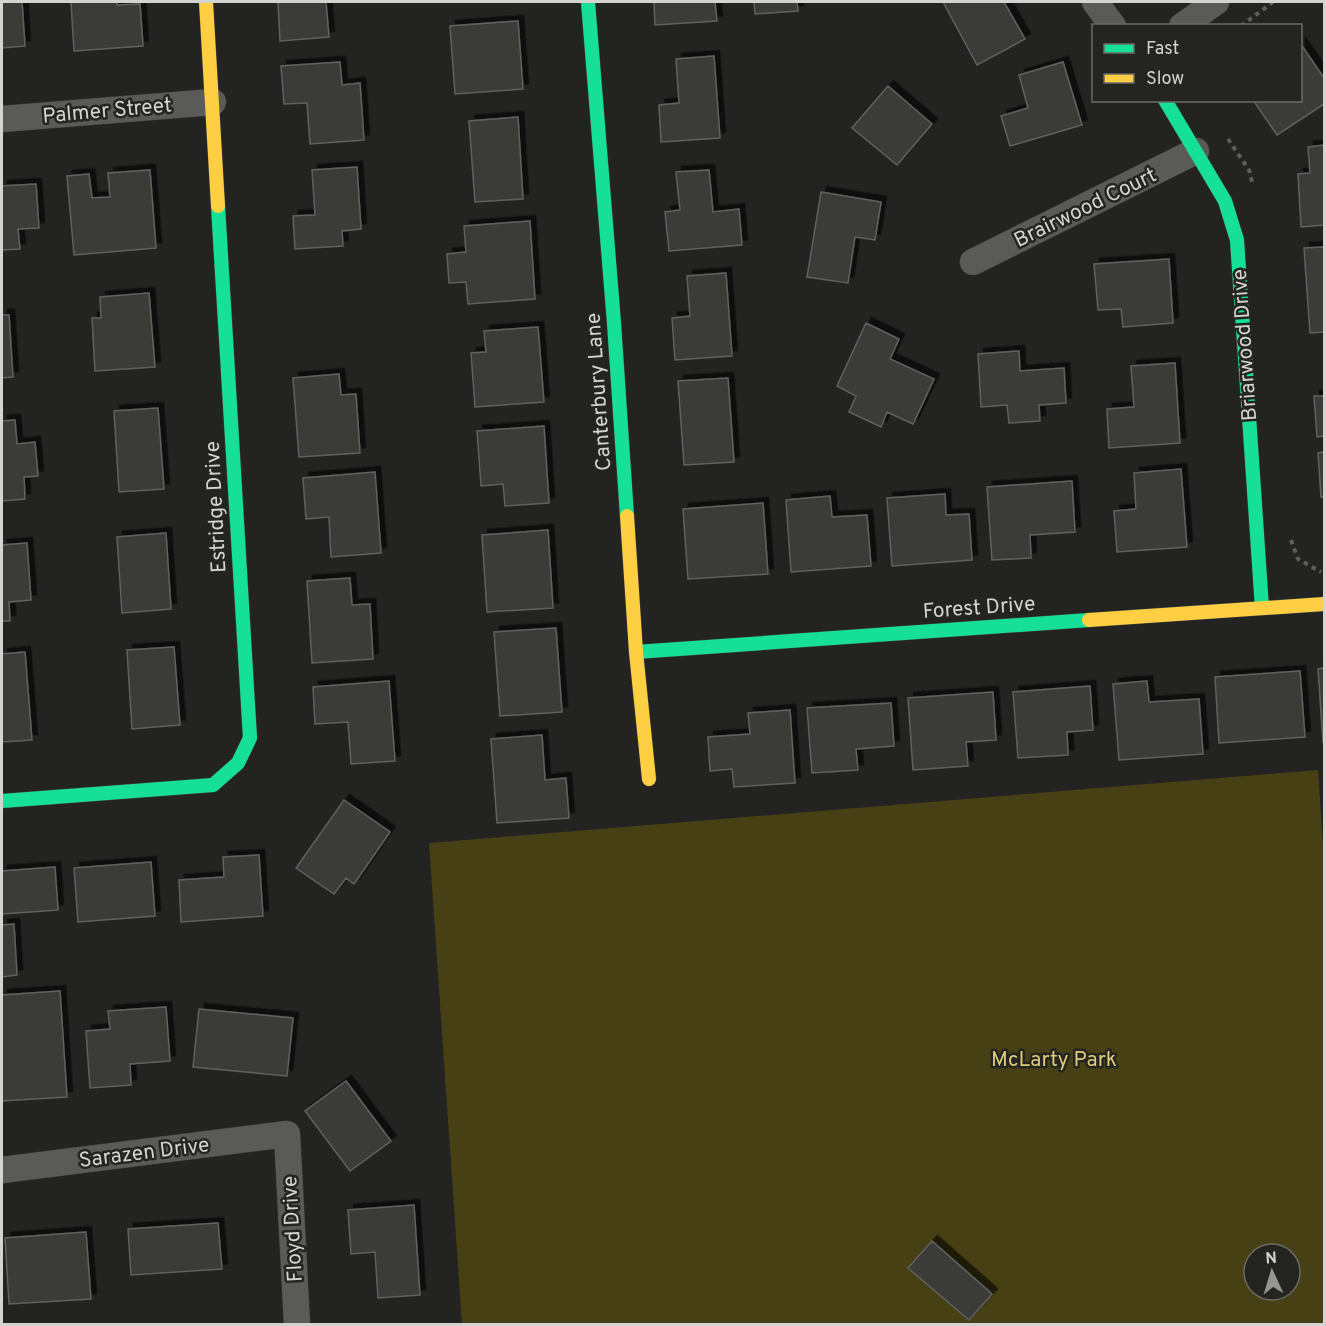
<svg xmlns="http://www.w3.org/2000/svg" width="1326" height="1326" font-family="Overpass,sans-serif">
  <defs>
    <filter id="shadow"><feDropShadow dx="5.5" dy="-5.5" stdDeviation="0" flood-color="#0009"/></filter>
  </defs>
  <rect width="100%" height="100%" fill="#232322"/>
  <path fill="#484015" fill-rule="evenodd" d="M 1318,770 L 1324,861 L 1324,1324 L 462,1324 L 429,843 ZM 1254,1254 L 1290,1254 L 1290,1290 L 1254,1290 Z"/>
  <path fill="#3a3a39" stroke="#616160" stroke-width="1.5" filter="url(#shadow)" d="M 2,2 L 22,2 L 25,46 L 2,48 Z
    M 71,2 L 117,2 L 117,5 L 140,4 L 143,46 L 74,51 Z
    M 278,2 L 326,2 L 329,37 L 280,41 Z
    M 654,2 L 715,2 L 717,21 L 655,25 Z
    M 754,2 L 797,2 L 798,11 L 755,14 Z
    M 943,2 L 1004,2 L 1025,39 L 977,65 Z
    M 518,21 L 523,89 L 455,94 L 450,26 Z
    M 1300,43 L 1324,78 L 1324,104 L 1277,135 L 1253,100 L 1300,100 Z
    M 714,56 L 720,138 L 661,142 L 659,105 L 679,103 L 676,59 Z
    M 340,62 L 342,85 L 360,83 L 364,140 L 310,144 L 307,103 L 284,104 L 281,66 Z
    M 1063,62 L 1082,125 L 1010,146 L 1001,116 L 1028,108 L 1019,75 Z
    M 888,86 L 932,124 L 897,165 L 852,128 Z
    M 518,117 L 523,199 L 475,202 L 469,121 Z
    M 1324,145 L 1324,225 L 1301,227 L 1298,174 L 1310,173 L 1308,147 Z
    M 357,167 L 361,229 L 342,231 L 343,246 L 295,249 L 293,216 L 315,215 L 312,170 Z
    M 150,170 L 156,248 L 74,255 L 67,176 L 89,174 L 92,198 L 110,197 L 108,173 Z
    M 709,170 L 713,212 L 739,209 L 742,245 L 669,251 L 665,212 L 680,210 L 676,172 Z
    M 36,184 L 39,228 L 18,229 L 20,249 L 2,250 L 2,186 Z
    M 821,192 L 881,202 L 875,240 L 855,237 L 848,283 L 807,277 Z
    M 530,221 L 535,299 L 468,304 L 466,282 L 449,283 L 447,254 L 466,252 L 464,226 Z
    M 1324,247 L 1324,332 L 1310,333 L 1304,248 Z
    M 1169,259 L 1173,323 L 1123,327 L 1121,309 L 1098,310 L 1094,264 Z
    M 726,273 L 732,356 L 675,360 L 672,318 L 690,316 L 687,276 Z
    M 149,293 L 155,367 L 95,371 L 92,318 L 101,318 L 100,297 Z
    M 2,315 L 9,315 L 13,377 L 2,378 Z
    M 866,323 L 899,339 L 890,359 L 934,379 L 913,424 L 887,412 L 881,427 L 849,412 L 856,396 L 837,386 Z
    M 538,327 L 544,402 L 475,407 L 471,353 L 486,352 L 484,331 Z
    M 1019,351 L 1020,371 L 1064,368 L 1066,403 L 1039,405 L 1040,421 L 1009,423 L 1007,405 L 981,407 L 978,354 Z
    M 1175,363 L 1180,443 L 1109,448 L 1107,409 L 1134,407 L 1131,366 Z
    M 339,374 L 341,395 L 356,394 L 360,453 L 299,457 L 293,378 Z
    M 728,378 L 734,462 L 684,465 L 678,381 Z
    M 1314,396 L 1324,396 L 1324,436 L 1317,437 Z
    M 158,408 L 164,489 L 119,492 L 114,411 Z
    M 15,420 L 17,444 L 35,442 L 38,476 L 24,477 L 25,499 L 2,501 L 2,421 Z
    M 544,426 L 549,503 L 505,506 L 503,484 L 481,486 L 477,431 Z
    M 1324,452 L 1324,497 L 1321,497 L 1318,453 Z
    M 1181,469 L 1187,547 L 1117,552 L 1114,511 L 1136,509 L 1134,473 Z
    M 375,472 L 381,553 L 331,557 L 329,517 L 306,519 L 303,478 Z
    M 1072,481 L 1075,532 L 1030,535 L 1031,558 L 992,560 L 987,487 Z
    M 945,494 L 946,515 L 969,514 L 972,560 L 892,566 L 887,498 Z
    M 830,496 L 832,517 L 867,515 L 871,566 L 791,572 L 786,500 Z
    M 763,503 L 768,574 L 688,579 L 683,509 Z
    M 548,530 L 553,608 L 487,612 L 482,535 Z
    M 166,533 L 171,609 L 122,613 L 117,537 Z
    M 27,543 L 31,600 L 9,602 L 10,621 L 2,621 L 2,545 Z
    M 350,578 L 352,605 L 370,604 L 373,659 L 312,663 L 307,581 Z
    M 556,628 L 562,712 L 500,716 L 494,632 Z
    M 174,647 L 180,725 L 132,729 L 127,650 Z
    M 25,652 L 32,740 L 2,742 L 2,654 Z
    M 1324,668 L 1324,742 L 1323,742 L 1318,669 Z
    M 1300,671 L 1305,737 L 1219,743 L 1215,677 Z
    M 389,681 L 395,761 L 351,764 L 348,722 L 315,724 L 313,687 Z
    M 1147,681 L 1149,702 L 1199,699 L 1203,754 L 1119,760 L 1113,684 Z
    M 1090,686 L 1093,730 L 1067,732 L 1068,755 L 1018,758 L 1013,692 Z
    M 993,692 L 996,740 L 966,742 L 968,766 L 913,770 L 908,698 Z
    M 891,703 L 894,746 L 856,749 L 858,770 L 812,773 L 807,708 Z
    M 790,710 L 795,783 L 734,787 L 732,769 L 710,771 L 708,737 L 750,734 L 748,713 Z
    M 542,735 L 545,780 L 566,778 L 569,818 L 497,823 L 491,739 Z
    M 344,800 L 390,832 L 354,884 L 346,878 L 334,894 L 296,868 Z
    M 259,855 L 263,916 L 181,922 L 179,880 L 224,877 L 223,857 Z
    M 151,862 L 155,916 L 78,922 L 74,868 Z
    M 55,867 L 58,910 L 2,914 L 2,871 Z
    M 14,924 L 17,975 L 2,977 L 2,925 Z
    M 60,991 L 67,1097 L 2,1101 L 2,995 Z
    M 166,1007 L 170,1061 L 130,1064 L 131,1085 L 90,1088 L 86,1031 L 110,1029 L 108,1011 Z
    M 199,1009 L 293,1018 L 287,1076 L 193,1067 Z
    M 346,1081 L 391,1141 L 350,1171 L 305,1111 Z
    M 414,1205 L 420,1295 L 378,1298 L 375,1252 L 351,1254 L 348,1210 Z
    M 218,1223 L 222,1269 L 131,1275 L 128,1229 Z
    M 86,1232 L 91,1299 L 9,1304 L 5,1238 Z
    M 932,1241 L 992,1294 L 969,1320 L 908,1268 Z"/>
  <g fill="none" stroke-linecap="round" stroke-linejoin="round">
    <g stroke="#40403e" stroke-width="27">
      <path id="street" d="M 1095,2 L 1113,26
        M 1182,26 L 1216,2
        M 2,119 L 213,102
        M 973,262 L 1196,151
        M 2,1170 L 287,1134 L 297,1324"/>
    </g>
    <g stroke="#40403e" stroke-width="15">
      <path id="fast" d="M 588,2 L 614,323 L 627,516
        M 1165,100 L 1225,201 L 1237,240 L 1262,608
        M 636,652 L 1089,620
        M 2,801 L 213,785 L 238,763 L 250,738 L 218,206"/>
    </g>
    <g stroke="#40403e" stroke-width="15">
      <path id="slow" d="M 206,2 L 218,206
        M 627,516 L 636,652 L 649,779
        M 1089,620 L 1324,604"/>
    </g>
    <path stroke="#5d5d5b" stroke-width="4" stroke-dasharray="4.5 4.5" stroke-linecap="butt" d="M 1241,26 L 1273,2
      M 1228,139 L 1249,170 L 1252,182
      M 1291,540 L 1298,559 L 1321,572"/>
    <use href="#street" stroke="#5a5a59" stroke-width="26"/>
    <use href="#fast" stroke="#16e098" stroke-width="14"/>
    <use href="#slow" stroke="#ffcf43" stroke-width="14"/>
  </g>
  <g text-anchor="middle" stroke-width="5" stroke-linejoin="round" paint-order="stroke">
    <g font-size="21" fill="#d3d3d1" stroke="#242421">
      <text transform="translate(107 110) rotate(-5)" y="7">Palmer Street</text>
      <text transform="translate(1085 207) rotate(-26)" y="7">Brairwood Court</text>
      <text transform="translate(1244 345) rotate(-94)" y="7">Briarwood Drive</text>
      <text transform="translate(598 392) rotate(-94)" y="7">Canterbury Lane</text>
      <text transform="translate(215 507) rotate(-93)" y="7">Estridge Drive</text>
      <text transform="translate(979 607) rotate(-4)" y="7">Forest Drive</text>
      <text transform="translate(144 1152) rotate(-7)" y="7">Sarazen Drive</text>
      <text transform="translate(292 1229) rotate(-93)" y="7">Floyd Drive</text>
    </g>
    <g font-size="21" fill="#ddcc78" stroke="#242421">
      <text x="1054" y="1066">McLarty Park</text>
    </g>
  </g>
  <rect width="1326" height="1326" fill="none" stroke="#d3d3d1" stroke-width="6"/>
  <rect x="1092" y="24" width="210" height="78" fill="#242421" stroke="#6a6a67" stroke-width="1.5"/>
  <rect x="1104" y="44" width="30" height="9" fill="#16e098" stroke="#6a6a67" stroke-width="1.5"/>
  <text x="1146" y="54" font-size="18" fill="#d3d3d1">Fast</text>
  <rect x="1104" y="74" width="30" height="9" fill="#ffcf43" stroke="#6a6a67" stroke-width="1.5"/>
  <text x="1146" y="84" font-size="18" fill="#d3d3d1">Slow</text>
  <g transform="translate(1272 1272) rotate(356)"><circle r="28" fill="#242421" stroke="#6a6a67" stroke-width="1.5"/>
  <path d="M0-4.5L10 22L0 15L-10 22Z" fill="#959594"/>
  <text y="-9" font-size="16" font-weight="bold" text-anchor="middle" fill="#d3d3d1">N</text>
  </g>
</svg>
